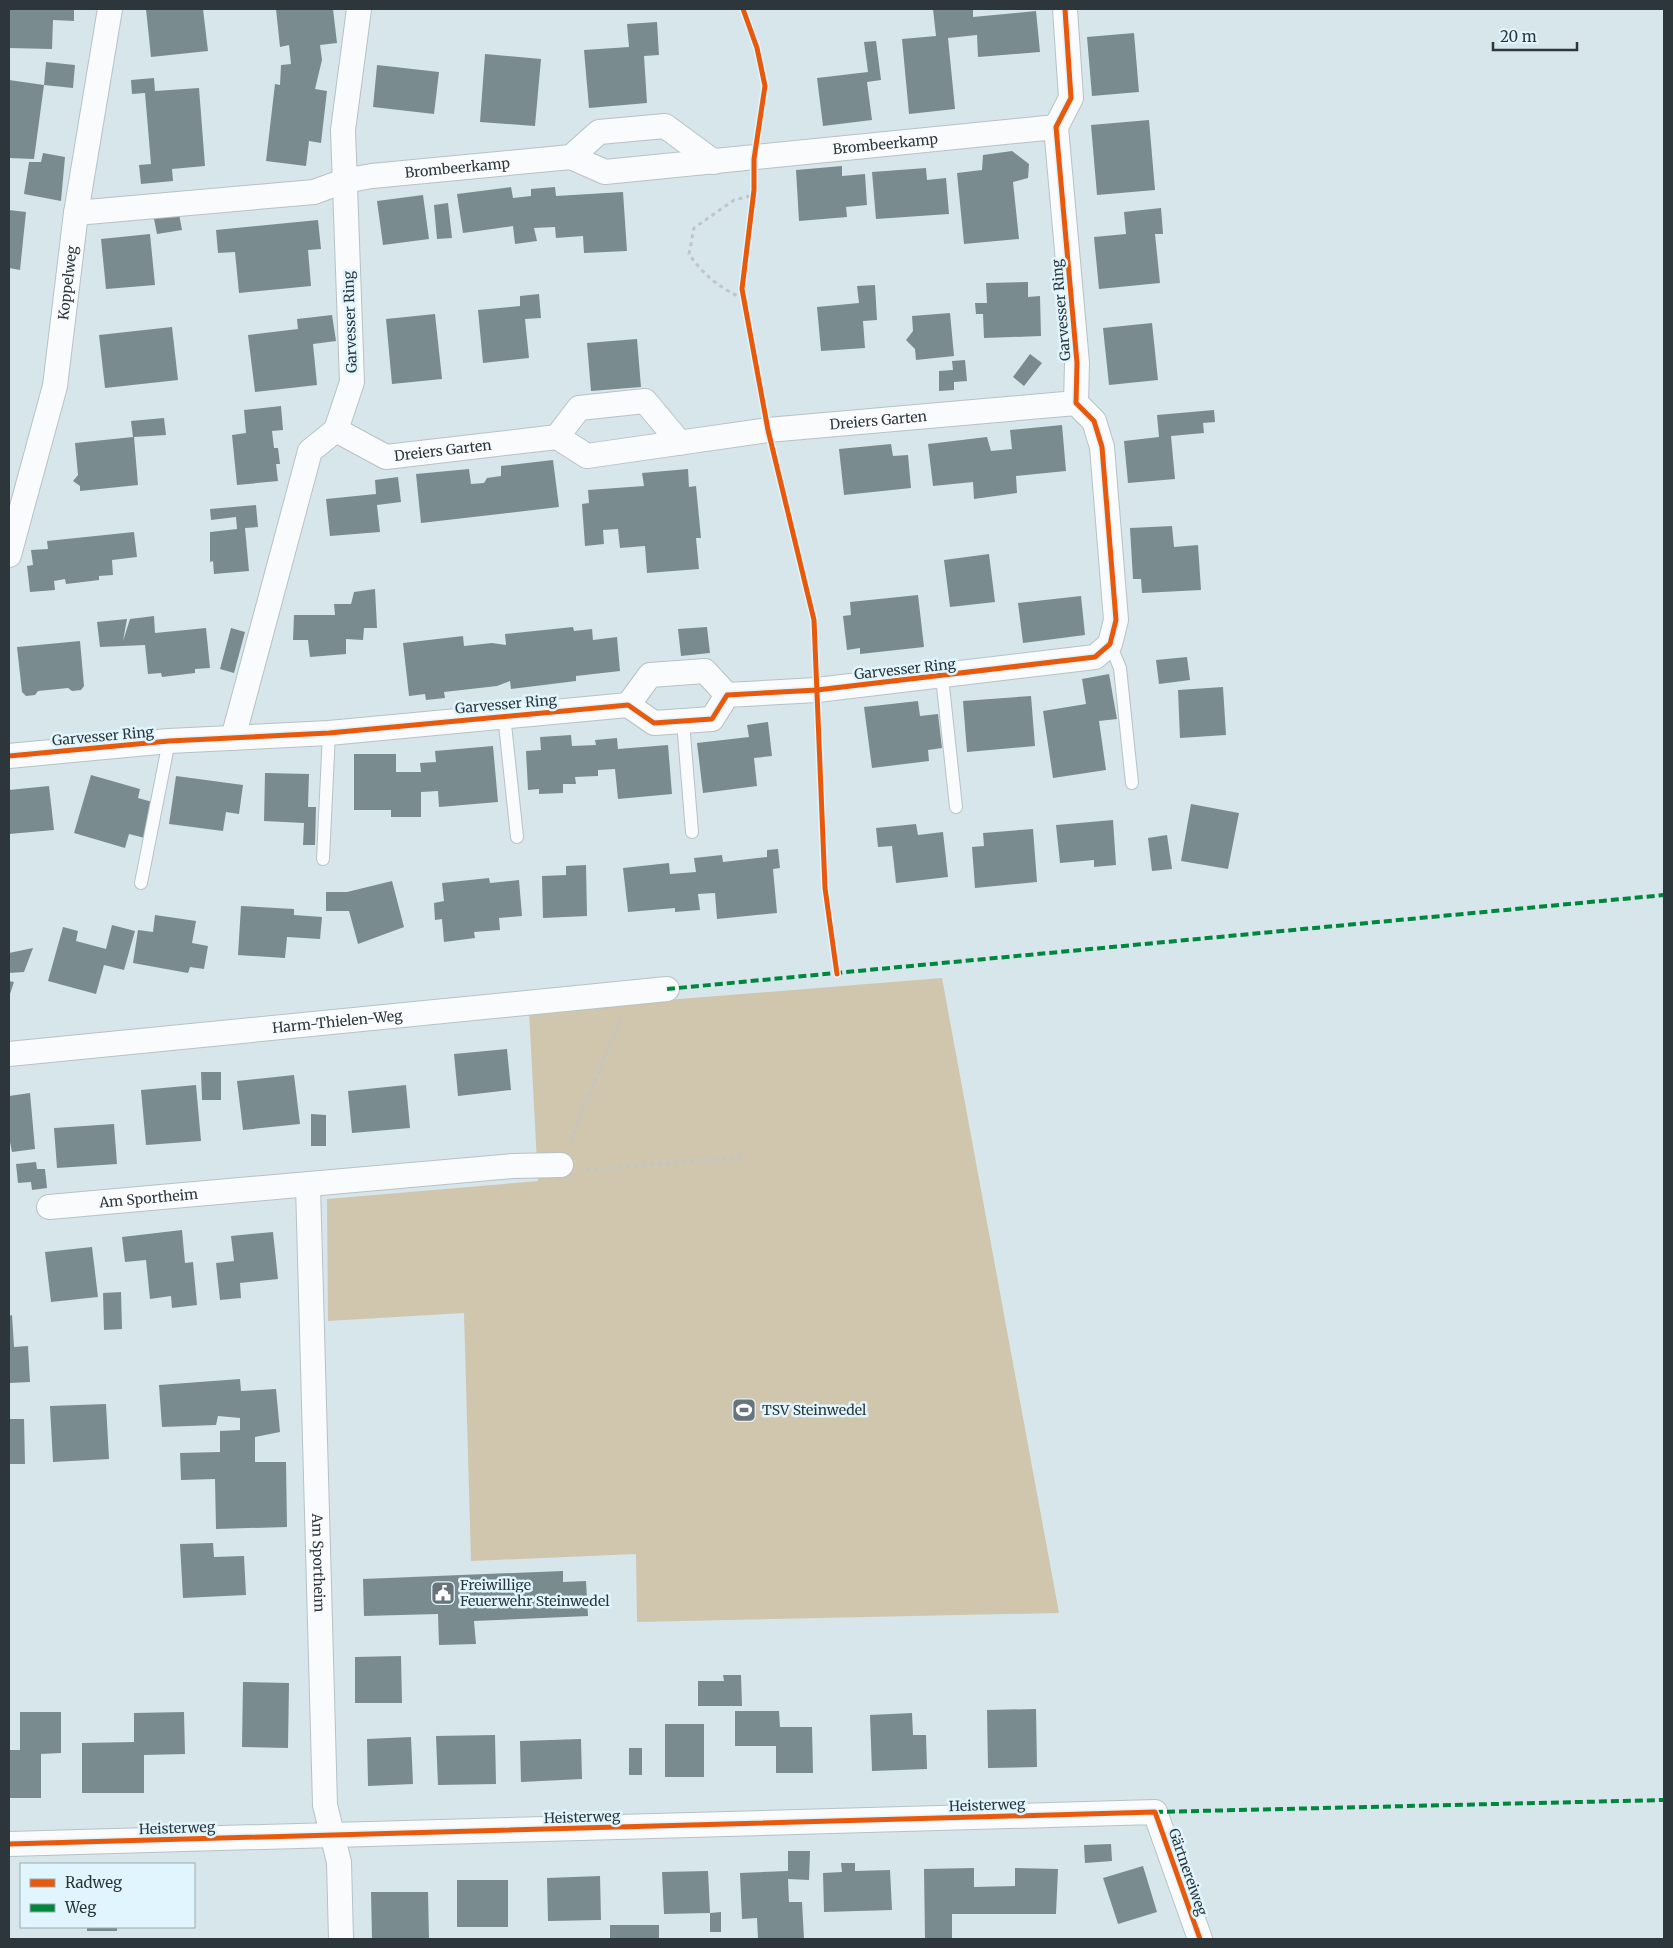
<svg xmlns="http://www.w3.org/2000/svg" width="1673" height="1948" font-family="Merriweather,serif">
  <rect width="100%" height="100%" fill="#d7e6eb"/>
  <path fill="#d0c6ad" d="M 942,978 L 1059,1613 L 637,1622 L 636,1554 L 471,1561 L 464,1313 L 328,1321 L 327,1199 L 538,1181 L 529,1011 Z"/>
  <path fill="#7a8b90" d="M 9,9 L 74,9 L 74,21 L 53,20 L 52,49 L 9,48 Z
    M 146,9 L 203,9 L 208,51 L 151,57 Z
    M 276,9 L 333,9 L 337,43 L 320,45 L 322,60 L 315,89 L 327,91 L 321,143 L 309,141 L 306,166 L 266,161 L 275,84 L 280,85 L 281,65 L 291,64 L 289,45 L 280,47 Z
    M 933,9 L 973,9 L 973,17 L 1036,11 L 1040,52 L 978,57 L 977,35 L 948,38 L 955,109 L 909,114 L 902,39 L 936,36 Z
    M 657,22 L 659,55 L 644,56 L 647,103 L 589,108 L 584,50 L 629,47 L 627,24 Z
    M 1134,33 L 1139,92 L 1092,96 L 1087,37 Z
    M 876,41 L 881,80 L 867,82 L 872,120 L 823,126 L 817,78 L 868,72 L 864,42 Z
    M 485,54 L 541,59 L 535,126 L 480,122 Z
    M 46,62 L 75,65 L 73,88 L 44,85 Z
    M 377,65 L 439,72 L 434,114 L 373,107 Z
    M 154,78 L 155,91 L 199,88 L 205,166 L 172,169 L 173,181 L 141,184 L 139,165 L 151,164 L 145,93 L 132,94 L 131,80 Z
    M 9,80 L 44,85 L 34,159 L 9,158 Z
    M 1149,120 L 1155,190 L 1097,195 L 1091,125 Z
    M 1012,151 L 1029,164 L 1028,178 L 1013,182 L 1019,239 L 964,244 L 957,173 L 982,170 L 983,155 Z
    M 43,153 L 65,157 L 61,201 L 24,194 L 29,162 L 41,162 Z
    M 842,166 L 842,176 L 865,174 L 867,205 L 846,207 L 847,217 L 799,221 L 796,170 Z
    M 926,168 L 927,180 L 946,178 L 949,214 L 876,219 L 872,172 Z
    M 511,187 L 513,198 L 531,196 L 531,189 L 555,187 L 556,196 L 623,192 L 627,251 L 584,253 L 583,236 L 556,238 L 555,227 L 534,228 L 537,241 L 515,244 L 513,226 L 463,233 L 457,194 Z
    M 423,195 L 429,239 L 383,245 L 377,201 Z
    M 448,203 L 452,238 L 437,239 L 434,205 Z
    M 1161,208 L 1163,234 L 1155,234 L 1160,283 L 1099,289 L 1094,237 L 1126,234 L 1124,212 Z
    M 9,210 L 26,212 L 20,270 L 9,268 Z
    M 179,214 L 182,230 L 157,234 L 154,219 Z
    M 318,220 L 321,249 L 308,250 L 311,286 L 239,293 L 235,252 L 218,253 L 216,230 Z
    M 150,234 L 155,285 L 106,289 L 101,239 Z
    M 1028,282 L 1028,297 L 1040,296 L 1041,336 L 984,338 L 983,314 L 976,314 L 975,303 L 987,303 L 986,283 Z
    M 875,285 L 877,320 L 863,321 L 865,348 L 821,351 L 817,307 L 859,303 L 857,286 Z
    M 539,294 L 541,318 L 525,319 L 529,358 L 483,363 L 478,310 L 520,306 L 520,296 Z
    M 950,313 L 954,356 L 916,360 L 915,349 L 906,340 L 913,331 L 912,316 Z
    M 435,314 L 442,379 L 392,384 L 386,319 Z
    M 332,315 L 336,341 L 313,344 L 317,385 L 255,392 L 248,335 L 298,329 L 297,319 Z
    M 1152,323 L 1158,380 L 1109,385 L 1103,328 Z
    M 172,327 L 178,380 L 105,388 L 99,335 Z
    M 637,339 L 641,387 L 591,391 L 587,343 Z
    M 1030,354 L 1042,363 L 1024,386 L 1013,377 Z
    M 965,360 L 967,381 L 954,382 L 954,390 L 939,391 L 939,371 L 953,370 L 952,361 Z
    M 281,406 L 283,430 L 272,431 L 274,448 L 278,448 L 280,464 L 276,464 L 278,481 L 237,485 L 232,435 L 246,433 L 244,410 Z
    M 1214,410 L 1215,422 L 1203,423 L 1204,433 L 1171,436 L 1175,479 L 1128,483 L 1124,441 L 1159,437 L 1157,415 Z
    M 164,418 L 166,435 L 134,437 L 138,485 L 80,491 L 80,486 L 73,481 L 78,475 L 75,443 L 133,437 L 131,421 Z
    M 1062,425 L 1066,471 L 1016,476 L 1017,493 L 974,499 L 973,482 L 933,486 L 928,444 L 987,437 L 991,451 L 1012,449 L 1010,430 Z
    M 891,444 L 893,456 L 908,455 L 911,488 L 844,495 L 839,449 Z
    M 553,460 L 559,507 L 421,523 L 416,474 L 469,469 L 471,484 L 484,483 L 487,478 L 501,476 L 501,466 Z
    M 688,469 L 689,487 L 696,486 L 701,538 L 696,538 L 699,569 L 647,573 L 645,546 L 620,548 L 618,529 L 603,530 L 604,544 L 585,546 L 582,504 L 589,503 L 588,490 L 644,486 L 642,473 Z
    M 398,477 L 401,502 L 377,505 L 380,532 L 330,536 L 326,499 L 376,494 L 375,480 Z
    M 256,505 L 258,527 L 245,528 L 249,571 L 214,574 L 213,561 L 210,562 L 210,532 L 237,529 L 236,517 L 211,520 L 210,509 Z
    M 1172,526 L 1174,547 L 1198,545 L 1201,590 L 1142,593 L 1141,579 L 1133,579 L 1130,528 Z
    M 134,532 L 137,557 L 112,560 L 113,575 L 99,576 L 99,580 L 83,582 L 66,584 L 65,579 L 54,581 L 55,590 L 30,592 L 27,566 L 33,565 L 31,550 L 48,549 L 47,541 Z
    M 989,554 L 995,602 L 950,607 L 944,560 Z
    M 375,589 L 377,628 L 364,628 L 363,640 L 346,639 L 346,654 L 310,657 L 308,640 L 293,640 L 294,615 L 335,615 L 334,604 L 351,604 L 354,592 Z
    M 918,595 L 924,647 L 860,654 L 860,648 L 847,650 L 843,616 L 851,615 L 850,602 Z
    M 1081,596 L 1085,635 L 1023,643 L 1018,603 Z
    M 154,616 L 155,633 L 206,628 L 210,668 L 195,669 L 195,673 L 162,677 L 161,673 L 148,674 L 145,645 L 100,647 L 97,622 L 127,619 L 123,641 L 130,619 Z
    M 573,627 L 574,631 L 592,629 L 593,640 L 617,637 L 620,671 L 576,676 L 576,681 L 511,689 L 510,681 L 497,686 L 444,692 L 445,698 L 426,700 L 425,694 L 409,696 L 403,643 L 463,636 L 464,646 L 492,643 L 506,645 L 505,634 Z
    M 707,627 L 710,653 L 681,656 L 678,629 Z
    M 231,628 L 245,632 L 234,673 L 220,669 Z
    M 80,641 L 84,686 L 81,690 L 72,691 L 68,688 L 38,691 L 35,695 L 26,696 L 22,692 L 17,647 Z
    M 1187,657 L 1190,680 L 1159,684 L 1156,660 Z
    M 1109,674 L 1117,719 L 1099,721 L 1106,770 L 1053,778 L 1043,711 L 1086,704 L 1082,679 Z
    M 1223,687 L 1226,735 L 1180,738 L 1178,690 Z
    M 1031,696 L 1035,746 L 967,752 L 963,701 Z
    M 918,701 L 920,716 L 938,714 L 942,748 L 928,750 L 929,761 L 872,768 L 864,707 Z
    M 768,722 L 772,756 L 754,758 L 757,786 L 703,793 L 697,743 L 749,737 L 747,725 Z
    M 571,735 L 572,746 L 596,745 L 595,740 L 617,738 L 618,749 L 668,745 L 672,794 L 618,799 L 615,769 L 598,770 L 598,776 L 575,777 L 576,784 L 563,784 L 563,793 L 539,794 L 539,789 L 528,790 L 526,751 L 541,750 L 540,737 Z
    M 493,746 L 498,802 L 439,807 L 438,791 L 421,792 L 421,817 L 391,817 L 391,810 L 354,810 L 354,754 L 396,754 L 396,772 L 421,772 L 420,763 L 436,762 L 435,751 Z
    M 265,773 L 309,774 L 308,807 L 316,807 L 315,845 L 303,845 L 304,823 L 264,821 Z
    M 91,775 L 140,789 L 138,798 L 156,803 L 145,838 L 129,834 L 125,848 L 74,833 Z
    M 176,776 L 243,785 L 239,814 L 226,812 L 223,831 L 169,824 Z
    M 49,786 L 54,830 L 9,834 L 9,790 Z
    M 1191,804 L 1239,813 L 1228,869 L 1181,861 Z
    M 1113,820 L 1116,865 L 1094,867 L 1094,860 L 1060,863 L 1056,825 Z
    M 916,824 L 918,835 L 943,832 L 948,877 L 896,883 L 892,846 L 878,847 L 876,828 Z
    M 1033,829 L 1037,882 L 975,888 L 972,847 L 984,846 L 983,833 Z
    M 1167,835 L 1172,869 L 1152,871 L 1148,838 Z
    M 778,849 L 780,868 L 773,869 L 777,913 L 717,919 L 715,893 L 698,894 L 700,910 L 675,912 L 675,908 L 628,912 L 623,868 L 669,863 L 670,874 L 696,872 L 694,858 L 722,855 L 723,862 L 767,857 L 767,850 Z
    M 586,865 L 587,916 L 543,918 L 542,876 L 566,875 L 566,866 Z
    M 489,878 L 490,883 L 519,880 L 522,916 L 499,918 L 500,930 L 474,932 L 475,938 L 444,942 L 442,919 L 435,920 L 434,903 L 444,901 L 442,883 Z
    M 392,881 L 404,927 L 358,944 L 349,911 L 326,911 L 326,892 L 347,892 Z
    M 241,906 L 294,909 L 294,915 L 322,917 L 320,939 L 287,937 L 285,958 L 238,955 Z
    M 155,915 L 196,921 L 192,943 L 208,946 L 204,969 L 190,967 L 188,973 L 133,963 L 138,930 L 153,932 Z
    M 112,925 L 135,931 L 124,970 L 104,965 L 96,994 L 48,981 L 63,927 L 78,931 L 76,941 L 106,949 Z
    M 33,948 L 24,972 L 9,973 L 9,953 Z
    M 9,981 L 14,982 L 9,997 Z
    M 507,1049 L 511,1090 L 458,1096 L 454,1054 Z
    M 201,1072 L 221,1072 L 221,1100 L 202,1100 Z
    M 294,1075 L 300,1124 L 243,1130 L 237,1081 Z
    M 196,1085 L 201,1141 L 146,1145 L 141,1090 Z
    M 406,1085 L 410,1128 L 352,1133 L 348,1091 Z
    M 30,1093 L 35,1149 L 12,1152 L 9,1137 L 9,1096 Z
    M 311,1114 L 326,1115 L 326,1146 L 311,1146 Z
    M 114,1124 L 117,1164 L 57,1168 L 54,1128 Z
    M 36,1162 L 37,1169 L 45,1169 L 47,1188 L 32,1190 L 31,1182 L 18,1183 L 16,1164 Z
    M 182,1230 L 185,1263 L 193,1262 L 197,1305 L 172,1308 L 171,1296 L 150,1299 L 146,1260 L 125,1262 L 122,1237 Z
    M 273,1232 L 278,1279 L 240,1283 L 241,1298 L 220,1300 L 216,1263 L 234,1261 L 231,1236 Z
    M 92,1247 L 98,1297 L 51,1302 L 45,1252 Z
    M 121,1292 L 122,1329 L 104,1330 L 103,1293 Z
    M 12,1315 L 14,1347 L 28,1346 L 30,1382 L 9,1383 L 9,1316 Z
    M 240,1379 L 241,1391 L 276,1389 L 280,1432 L 255,1437 L 255,1462 L 286,1462 L 287,1527 L 216,1529 L 215,1479 L 181,1480 L 180,1453 L 220,1452 L 220,1431 L 240,1430 L 240,1418 L 218,1416 L 216,1425 L 162,1427 L 159,1385 Z
    M 106,1404 L 109,1459 L 53,1462 L 50,1406 Z
    M 9,1419 L 24,1419 L 25,1464 L 9,1464 Z
    M 213,1543 L 214,1557 L 244,1556 L 246,1595 L 183,1598 L 180,1544 Z
    M 563,1571 L 563,1582 L 586,1581 L 588,1616 L 474,1621 L 476,1644 L 439,1645 L 438,1614 L 364,1616 L 363,1579 Z
    M 401,1656 L 402,1703 L 355,1703 L 355,1657 Z
    M 723,1675 L 741,1675 L 742,1706 L 698,1706 L 698,1681 L 724,1681 Z
    M 243,1682 L 289,1683 L 288,1748 L 242,1747 Z
    M 1036,1709 L 1037,1767 L 988,1768 L 987,1710 Z
    M 735,1711 L 779,1711 L 780,1727 L 812,1727 L 813,1773 L 776,1773 L 776,1746 L 735,1746 Z
    M 20,1712 L 61,1712 L 61,1753 L 41,1754 L 41,1798 L 9,1798 L 9,1750 L 20,1750 Z
    M 184,1712 L 185,1754 L 144,1755 L 144,1793 L 82,1793 L 82,1743 L 134,1742 L 134,1713 Z
    M 912,1713 L 913,1735 L 926,1735 L 927,1769 L 872,1771 L 870,1715 Z
    M 665,1724 L 704,1724 L 704,1777 L 665,1777 Z
    M 495,1735 L 496,1784 L 438,1785 L 436,1736 Z
    M 411,1737 L 413,1784 L 368,1786 L 367,1739 Z
    M 581,1739 L 582,1779 L 521,1782 L 520,1741 Z
    M 629,1748 L 642,1748 L 642,1775 L 629,1775 Z
    M 1111,1844 L 1112,1861 L 1085,1863 L 1084,1845 Z
    M 788,1851 L 810,1851 L 809,1880 L 788,1879 L 789,1902 L 802,1902 L 804,1939 L 758,1939 L 757,1918 L 742,1919 L 740,1873 L 788,1871 Z
    M 841,1863 L 855,1863 L 855,1871 L 890,1870 L 892,1910 L 824,1912 L 823,1873 L 842,1872 Z
    M 1143,1866 L 1157,1912 L 1118,1924 L 1103,1878 Z
    M 974,1868 L 974,1887 L 1015,1886 L 1015,1868 L 1058,1869 L 1056,1914 L 952,1914 L 952,1939 L 925,1939 L 924,1869 Z
    M 708,1871 L 710,1913 L 721,1912 L 721,1932 L 710,1932 L 710,1913 L 664,1914 L 662,1872 Z
    M 600,1876 L 601,1920 L 548,1921 L 547,1878 Z
    M 457,1880 L 508,1880 L 508,1927 L 457,1927 Z
    M 371,1892 L 428,1892 L 429,1939 L 372,1939 Z
    M 610,1925 L 659,1925 L 659,1939 L 610,1939 Z
    M 87,1927 L 117,1927 L 117,1931 L 87,1931 Z"/>
  <g fill="none" stroke-linecap="round" stroke-linejoin="round">
    <g stroke="#b7c2c6" stroke-width="14">
      <path id="service" d="M 1110,644 L 1120,668 L 1132,783
        M 942,677 L 956,807
        M 504,715 L 517,837
        M 683,722 L 692,832
        M 323,859 L 329,733
        M 141,883 L 169,741"/>
    </g>
    <g stroke="#b7c2c6" stroke-width="26">
      <g id="minor">
        <path d="M 571,157 L 599,132 L 665,126 L 714,162"/>
        <path id="s1" d="M 76,213 L 314,192 L 344,181 L 372,176 L 571,157 L 605,172 L 1056,127"/>
        <path id="s2" d="M 336,430 L 386,457 L 557,437 L 587,456 L 768,430 L 1076,403"/>
        <path d="M 557,437 L 579,408 L 645,401 L 680,443"/>
        <path id="s3" d="M 9,555 L 55,386 L 76,213 L 110,9"/>
        <path d="M 628,705 L 650,675 L 705,671 L 727,695"/>
        <path d="M 233,738 L 310,451 L 336,430 L 352,382 L 343,130 L 359,9"/>
        <path d="M 9,756 L 169,741 L 329,733 L 628,705 L 654,723 L 712,719 L 727,695 L 817,690 L 1095,657 L 1110,644 L 1116,620 L 1102,447 L 1094,421 L 1076,403 L 1077,363 L 1056,127 L 1071,98 L 1065,9"/>
        <path id="s4" d="M 9,1054 L 667,989"/>
        <path id="s5" d="M 308,1185 L 325,1805 L 339,1862 L 341,1939"/>
        <path id="s6" d="M 49,1207 L 512,1166 L 561,1165"/>
        <path d="M 9,1844 L 1155,1812 L 1200,1939"/>
      </g>
    </g>
    <path stroke="#c0c6c8" stroke-width="3" stroke-dasharray="4 4" stroke-linecap="butt" d="M 744,299 C 720,288 704,276 689,254 L 694,228 L 734,200 L 754,195
      M 571,1141 L 620,1019
      M 586,1170 L 745,1157"/>
    <use href="#service" stroke="#f9fbfc" stroke-width="12"/>
    <use href="#minor" stroke="#f9fbfc" stroke-width="24"/>
    <path stroke="#00873e" stroke-width="4" stroke-dasharray="8 4" stroke-linecap="butt" d="M 667,989 L 1664,895
      M 1155,1812 L 1664,1800"/>
    <g stroke="#e1f5fe" stroke-width="8">
      <path id="cycleway" d="M 743,9 L 757,48 L 765,86 L 754,159 L 754,190 L 742,289 L 768,430 L 814,620 L 825,888 L 837,974
        M 9,756 L 169,741 L 329,733 L 628,705 L 654,723 L 712,719 L 727,695 L 817,690 L 1095,657 L 1110,644 L 1116,620 L 1102,447 L 1094,421 L 1076,403 L 1077,363 L 1056,127 L 1071,98 L 1065,9
        M 9,1844 L 1155,1812 L 1200,1939"/>
    </g>
    <use href="#cycleway" stroke="#e8590c" stroke-width="5"/>
  </g>
  <defs>
    <g id="stadium-square" transform="scale(1.25)"><rect x="-9" y="-9" width="18" height="18" rx="4" fill="#687479" stroke="#e1f5fe"/><path d="M0-5a6.5 5 0 1 0 0 10a6.5 5 0 1 0 0-10ZM-3.5-1.8h7v3.6h-7Z" fill="#fff"/></g>
    <g id="civic-square" transform="scale(1.25)"><rect x="-9" y="-9" width="18" height="18" rx="4" fill="#687479" stroke="#e1f5fe"/><path d="M-.6-6.5H3V-4.5H.6V-3L4-1V1h2V6H-6V1h2V-1L-.6-3ZM-1.2 2.5V6h2.4V2.5Z" fill="#fff"/></g>
  </defs>
  <g fill-rule="evenodd">
    <use href="#stadium-square" x="744" y="1410"/>
    <use href="#civic-square" x="443" y="1593"/>
  </g>
  <g text-anchor="middle" stroke-width="5" stroke-linejoin="round" paint-order="stroke">
    <g font-size="14" fill="#2d373b" stroke="#e1f5fe">
      <text dy="5" stroke="none"><textPath href="#s1" startOffset="818">Brombeerkamp</textPath></text>
      <text dy="5" stroke="none"><textPath href="#s1" startOffset="385">Brombeerkamp</textPath></text>
      <text dy="5" stroke="none"><textPath href="#s3" startOffset="279">Koppelweg</textPath></text>
      <text transform="translate(1061 310) rotate(-95)" y="5">Garvesser Ring</text>
      <text transform="translate(350 322) rotate(-92)" y="5">Garvesser Ring</text>
      <text dy="5" stroke="none"><textPath href="#s2" startOffset="558">Dreiers Garten</textPath></text>
      <text dy="5" stroke="none"><textPath href="#s2" startOffset="114">Dreiers Garten</textPath></text>
      <text transform="translate(905 669) rotate(-6)" y="5">Garvesser Ring</text>
      <text transform="translate(506 704) rotate(-5)" y="5">Garvesser Ring</text>
      <text transform="translate(103 736) rotate(-5)" y="5">Garvesser Ring</text>
      <text dy="5" stroke="none"><textPath href="#s4" startOffset="330">Harm-Thielen-Weg</textPath></text>
      <text dy="5" stroke="none"><textPath href="#s6" startOffset="100">Am Sportheim</textPath></text>
      <text dy="5" stroke="none"><textPath href="#s5" startOffset="378">Am Sportheim</textPath></text>
      <text transform="translate(987 1805) rotate(-2)" y="5">Heisterweg</text>
      <text transform="translate(582 1817) rotate(-2)" y="5">Heisterweg</text>
      <text transform="translate(177 1828) rotate(-2)" y="5">Heisterweg</text>
      <text transform="translate(1188 1872) rotate(71)" y="5">Gärtnereiweg</text>
    </g>
    <g font-size="14" fill="#2d373b" stroke="#e1f5fe" text-anchor="start">
      <text x="762" y="1415">TSV Steinwedel</text>
      <text x="460" y="1590">Freiwillige<tspan x="460" dy="16">Feuerwehr Steinwedel</tspan></text>
    </g>
  </g>
  <rect width="1673" height="1948" fill="none" stroke="#2d373b" stroke-width="20"/>
  <rect x="20" y="1863" width="175" height="65" fill="#e1f5fe" stroke="#99a9b0"/>
  <rect x="30" y="1879" width="25" height="8" fill="#e8590c" stroke="#99a9b0"/>
  <text x="65" y="1888" font-size="15" fill="#2d373b">Radweg</text>
  <rect x="30" y="1904" width="25" height="8" fill="#00873e" stroke="#99a9b0"/>
  <text x="65" y="1913" font-size="15" fill="#2d373b">Weg</text>
  <path d="M1493 42v8h84v-8" fill="none" stroke="#2d373b" stroke-width="2.5"/>
  <text x="1500" y="42" font-size="15" fill="#2d373b" stroke="#e1f5fe" stroke-width="4" paint-order="stroke">20 m</text>
</svg>
